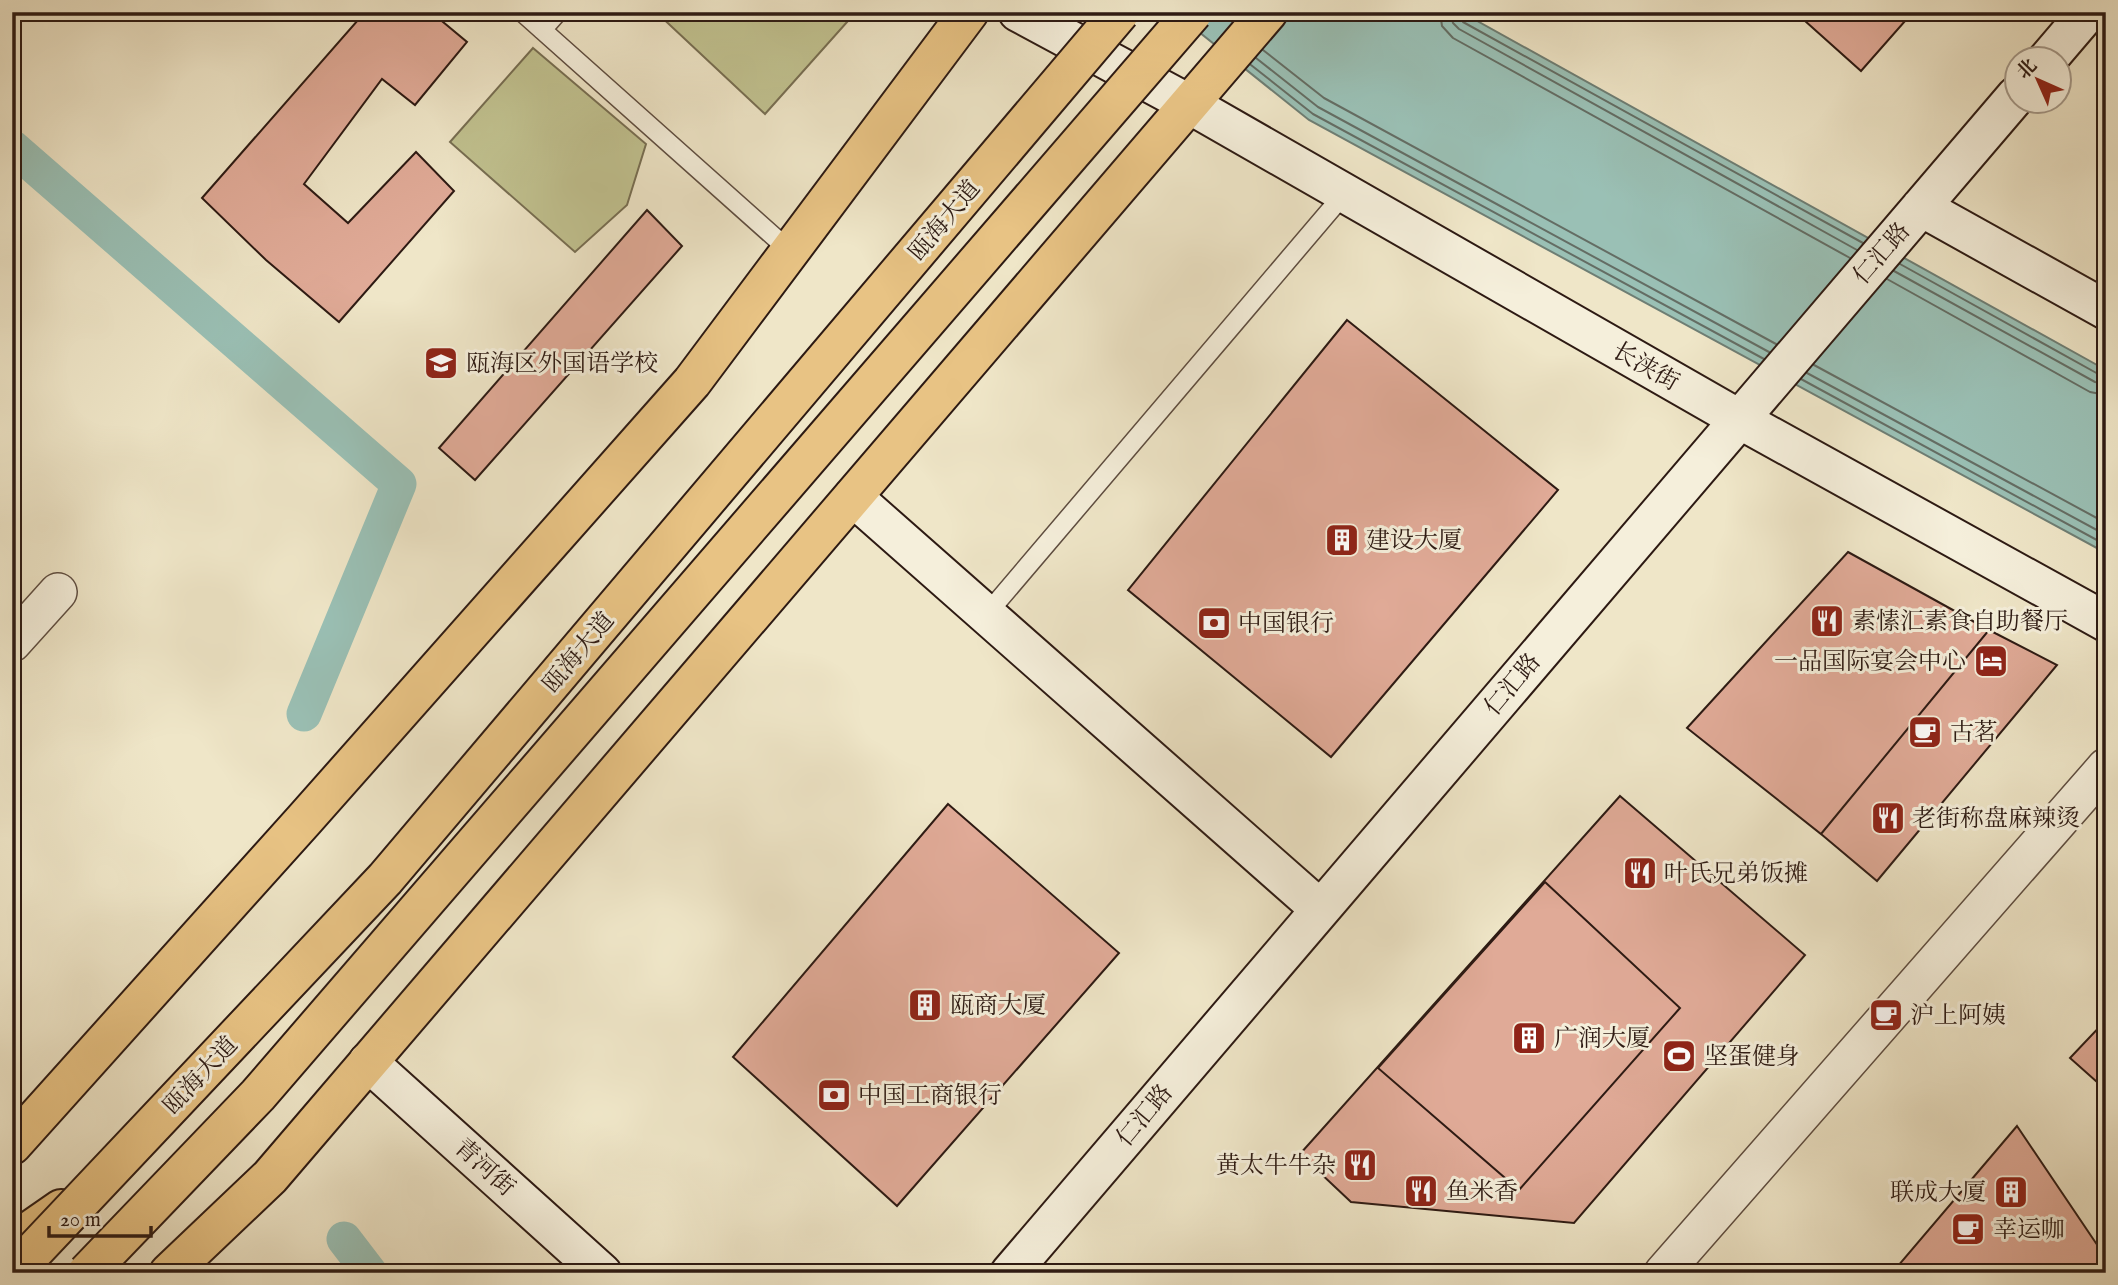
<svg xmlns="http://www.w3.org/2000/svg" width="2118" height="1285" font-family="'IM FELL English','Noto Serif SC',serif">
  <rect width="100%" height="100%" fill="#efe6c8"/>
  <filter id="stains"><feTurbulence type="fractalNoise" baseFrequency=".00286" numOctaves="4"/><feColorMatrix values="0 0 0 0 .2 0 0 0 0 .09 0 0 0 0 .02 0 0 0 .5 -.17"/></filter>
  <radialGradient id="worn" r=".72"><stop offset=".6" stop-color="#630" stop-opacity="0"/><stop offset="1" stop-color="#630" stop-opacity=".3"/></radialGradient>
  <path fill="#c1c290" stroke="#776e52" stroke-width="2" d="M 656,12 L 856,12 L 765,114 Z
    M 533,48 L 646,144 L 627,205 L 575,252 L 450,142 Z"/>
  <path fill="#9ac0b5" stroke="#6e7e74" stroke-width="2" d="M 1174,12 L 1461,12 L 2106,370 L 2106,553 L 1309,120 Z"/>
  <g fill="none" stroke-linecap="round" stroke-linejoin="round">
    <path stroke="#646d64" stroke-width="2" d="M 1440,12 L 1442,26 L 1453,38 L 1850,258
      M 1450,12 L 1453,23 L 1459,29 L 1857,250
      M 1459,12 L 1460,18 L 1463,22 L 1863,243
      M 1263,50 L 1324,98 L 1776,344
      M 1256,58 L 1318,107 L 1769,352
      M 1251,65 L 1313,114 L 1764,359
      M 1900,264 L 2100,375 L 2106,376
      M 1894,271 L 2095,382 L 2106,384
      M 1887,279 L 2090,392 L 2106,395
      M 1814,365 L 2106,523
      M 1807,373 L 2106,535
      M 1801,379 L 2106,545"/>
    <path stroke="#9ac0b5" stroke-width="35" d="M 12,147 L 399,484 L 304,714
      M 344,1239 L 370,1273"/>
  </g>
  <path fill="#e0aa97" stroke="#2d1a13" stroke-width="2" d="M 365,12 L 431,12 L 467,42 L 415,105 L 382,79 L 304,184 L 348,223 L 416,152 L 454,191 L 339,322 L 266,260 L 202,198 Z
    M 1795,12 L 1913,12 L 1861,71 Z
    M 647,210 L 682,246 L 475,480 L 439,448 Z
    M 1347,320 L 1558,490 L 1331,757 L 1128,590 Z
    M 1848,552 L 1989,630 L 1821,834 L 1687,728 Z
    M 1848,552 L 1989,630 L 2057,665 L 1877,881 L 1821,834 L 1687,728 Z
    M 1620,796 L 1805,955 L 1574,1223 L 1351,1202 L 1300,1154 Z
    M 948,804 L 1119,953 L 897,1206 L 733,1057 Z
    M 1545,882 L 1680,1008 L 1519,1190 L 1378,1068 Z
    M 2106,1020 L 2106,1090 L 2070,1058 Z
    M 2017,1126 L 2106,1258 L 2106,1273 L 1892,1273 Z"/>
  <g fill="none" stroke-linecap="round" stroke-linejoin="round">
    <g stroke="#5e4d40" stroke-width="21">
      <path id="lane" d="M 522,12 L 790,251
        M 542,30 L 558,12
        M 986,615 L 1344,194"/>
    </g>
    <g stroke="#5e4d40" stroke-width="40">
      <path id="street" d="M 12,643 L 58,592
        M 1663,1273 L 2106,767"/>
    </g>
    <g stroke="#2d1a13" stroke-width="42">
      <path id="secondary" d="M 1018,12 L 1189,104 L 1739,419 L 2106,622
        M 2047,60 L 2088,12
        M 1921,207 L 2106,310
        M 853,497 L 1320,909
        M 368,1062 L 602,1273
        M 1010,1273 L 2016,96"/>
    </g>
    <g stroke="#2d1a13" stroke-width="42">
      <path id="primary" d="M 12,1145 L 304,820 L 692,382 L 969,12
        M 169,1273 L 270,1177 L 1268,12"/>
    </g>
    <g stroke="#2d1a13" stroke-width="42">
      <path id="highway" d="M 12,1243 L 61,1209"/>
    </g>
    <use href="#lane" stroke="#f5efdb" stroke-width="18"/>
    <use href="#street" stroke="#f5efdb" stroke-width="37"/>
    <use href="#secondary" stroke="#f5efdb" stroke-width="38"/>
    <use href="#primary" stroke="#e8c384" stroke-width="38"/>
    <use href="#highway" stroke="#e8c384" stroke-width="38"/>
    <g stroke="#2d1a13" stroke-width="42" stroke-linecap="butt">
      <path id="highway-bridge" d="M 13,1273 L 385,879 L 1120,12
        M 87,1273 L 258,1095 L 1193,12"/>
    </g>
    <use href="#highway-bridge" stroke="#e8c384" stroke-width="38"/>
  </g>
  <defs>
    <g id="school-square" transform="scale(1.75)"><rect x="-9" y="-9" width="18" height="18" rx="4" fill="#8f2418" stroke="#f5efdb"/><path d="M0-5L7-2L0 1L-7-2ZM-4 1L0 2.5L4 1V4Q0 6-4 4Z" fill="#fff"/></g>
    <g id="building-square" transform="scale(1.75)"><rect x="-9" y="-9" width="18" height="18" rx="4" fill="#8f2418" stroke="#f5efdb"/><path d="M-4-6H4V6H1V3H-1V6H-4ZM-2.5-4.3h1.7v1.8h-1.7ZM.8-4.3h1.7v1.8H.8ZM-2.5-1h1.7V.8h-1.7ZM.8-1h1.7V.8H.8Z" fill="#fff"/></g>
    <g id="restaurant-square" transform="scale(1.75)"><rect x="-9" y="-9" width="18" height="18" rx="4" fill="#8f2418" stroke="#f5efdb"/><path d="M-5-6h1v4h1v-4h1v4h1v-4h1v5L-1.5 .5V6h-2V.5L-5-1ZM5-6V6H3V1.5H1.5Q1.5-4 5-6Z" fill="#fff"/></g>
    <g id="bank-square" transform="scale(1.75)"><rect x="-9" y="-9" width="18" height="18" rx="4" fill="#8f2418" stroke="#f5efdb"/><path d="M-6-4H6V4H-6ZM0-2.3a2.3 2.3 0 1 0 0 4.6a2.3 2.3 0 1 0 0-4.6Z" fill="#fff"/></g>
    <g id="hotel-square" transform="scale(1.75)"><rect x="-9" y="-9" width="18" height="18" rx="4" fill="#8f2418" stroke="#f5efdb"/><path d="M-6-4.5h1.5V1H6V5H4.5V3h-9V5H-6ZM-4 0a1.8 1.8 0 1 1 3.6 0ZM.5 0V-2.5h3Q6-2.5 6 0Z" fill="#fff"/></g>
    <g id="cafe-square" transform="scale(1.75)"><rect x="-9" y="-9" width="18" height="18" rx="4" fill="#8f2418" stroke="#f5efdb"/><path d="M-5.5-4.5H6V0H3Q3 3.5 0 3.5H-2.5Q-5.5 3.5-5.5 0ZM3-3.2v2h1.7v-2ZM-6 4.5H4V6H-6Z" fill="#fff"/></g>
    <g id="stadium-square" transform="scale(1.75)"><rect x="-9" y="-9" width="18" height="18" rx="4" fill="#8f2418" stroke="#f5efdb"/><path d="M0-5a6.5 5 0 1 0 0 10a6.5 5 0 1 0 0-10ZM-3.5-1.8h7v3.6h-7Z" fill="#fff"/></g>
  </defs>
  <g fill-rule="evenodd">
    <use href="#school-square" x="441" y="363"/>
    <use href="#building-square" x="1342" y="540"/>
    <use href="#restaurant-square" x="1827" y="621"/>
    <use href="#bank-square" x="1214" y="623"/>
    <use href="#hotel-square" x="1991" y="661"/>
    <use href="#cafe-square" x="1925" y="732"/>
    <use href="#restaurant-square" x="1888" y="818"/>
    <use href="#restaurant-square" x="1640" y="873"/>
    <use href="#building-square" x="925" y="1005"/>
    <use href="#cafe-square" x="1886" y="1015"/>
    <use href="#building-square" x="1529" y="1038"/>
    <use href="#stadium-square" x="1679" y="1056"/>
    <use href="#bank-square" x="834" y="1095"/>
    <use href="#restaurant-square" x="1360" y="1165"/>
    <use href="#restaurant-square" x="1421" y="1191"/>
    <use href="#building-square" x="2011" y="1192"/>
    <use href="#cafe-square" x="1968" y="1229"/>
  </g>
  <g text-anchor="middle" stroke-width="6" stroke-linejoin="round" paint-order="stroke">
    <g font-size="24" fill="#2d1a13" stroke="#f5efdb">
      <text transform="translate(944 220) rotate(-50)" y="8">瓯海大道</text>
      <text transform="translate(1881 253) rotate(-49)" y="8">仁汇路</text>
      <text transform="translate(1646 366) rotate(30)" y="8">长浃街</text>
      <text transform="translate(578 652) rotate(-50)" y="8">瓯海大道</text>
      <text transform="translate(1512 684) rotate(-50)" y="8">仁汇路</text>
      <text transform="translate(200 1075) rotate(-47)" y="8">瓯海大道</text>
      <text transform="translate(1144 1115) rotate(-50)" y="8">仁汇路</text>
      <text transform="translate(485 1167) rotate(42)" y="8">青河街</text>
    </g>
    <g font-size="24" fill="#2d1a13" stroke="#f5efdb" text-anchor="start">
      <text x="466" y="371">瓯海区外国语学校</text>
      <text x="1366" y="548">建设大厦</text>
      <text x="1852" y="629">素愫汇素食自助餐厅</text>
      <text x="1238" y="631">中国银行</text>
      <text x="1966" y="669" text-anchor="end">一品国际宴会中心</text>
      <text x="1950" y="740">古茗</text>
      <text x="1912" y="826">老街称盘麻辣烫</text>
      <text x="1664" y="881">叶氏兄弟饭摊</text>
      <text x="950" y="1013">瓯商大厦</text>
      <text x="1910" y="1023">沪上阿姨</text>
      <text x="1554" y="1046">广润大厦</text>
      <text x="1704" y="1064">坚蛋健身</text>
      <text x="858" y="1103">中国工商银行</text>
      <text x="1336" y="1173" text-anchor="end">黄太牛牛杂</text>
      <text x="1446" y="1199">鱼米香</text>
      <text x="1986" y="1200" text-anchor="end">联成大厦</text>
      <text x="1993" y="1237">幸运咖</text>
    </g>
  </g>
  <rect width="2118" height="1285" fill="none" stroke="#efe6c8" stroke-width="42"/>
  <rect x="14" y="14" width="2090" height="1257" fill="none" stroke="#2d1a13" stroke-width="3.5"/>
  <rect x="21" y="21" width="2076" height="1243" fill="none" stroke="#2d1a13" stroke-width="2"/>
  <g transform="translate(2038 80) rotate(315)"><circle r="33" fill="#f5efdb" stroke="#a59a8b" stroke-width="2"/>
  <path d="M0-5L12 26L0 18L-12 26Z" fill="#8f2418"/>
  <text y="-10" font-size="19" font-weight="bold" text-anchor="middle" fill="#2d1a13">北</text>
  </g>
  <path d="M49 1226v10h102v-10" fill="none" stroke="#2d1a13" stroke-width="3.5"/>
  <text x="60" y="1226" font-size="21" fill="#2d1a13" stroke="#f5efdb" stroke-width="5" paint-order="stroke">20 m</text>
  <rect width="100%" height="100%" filter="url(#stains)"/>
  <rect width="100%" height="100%" fill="url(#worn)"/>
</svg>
